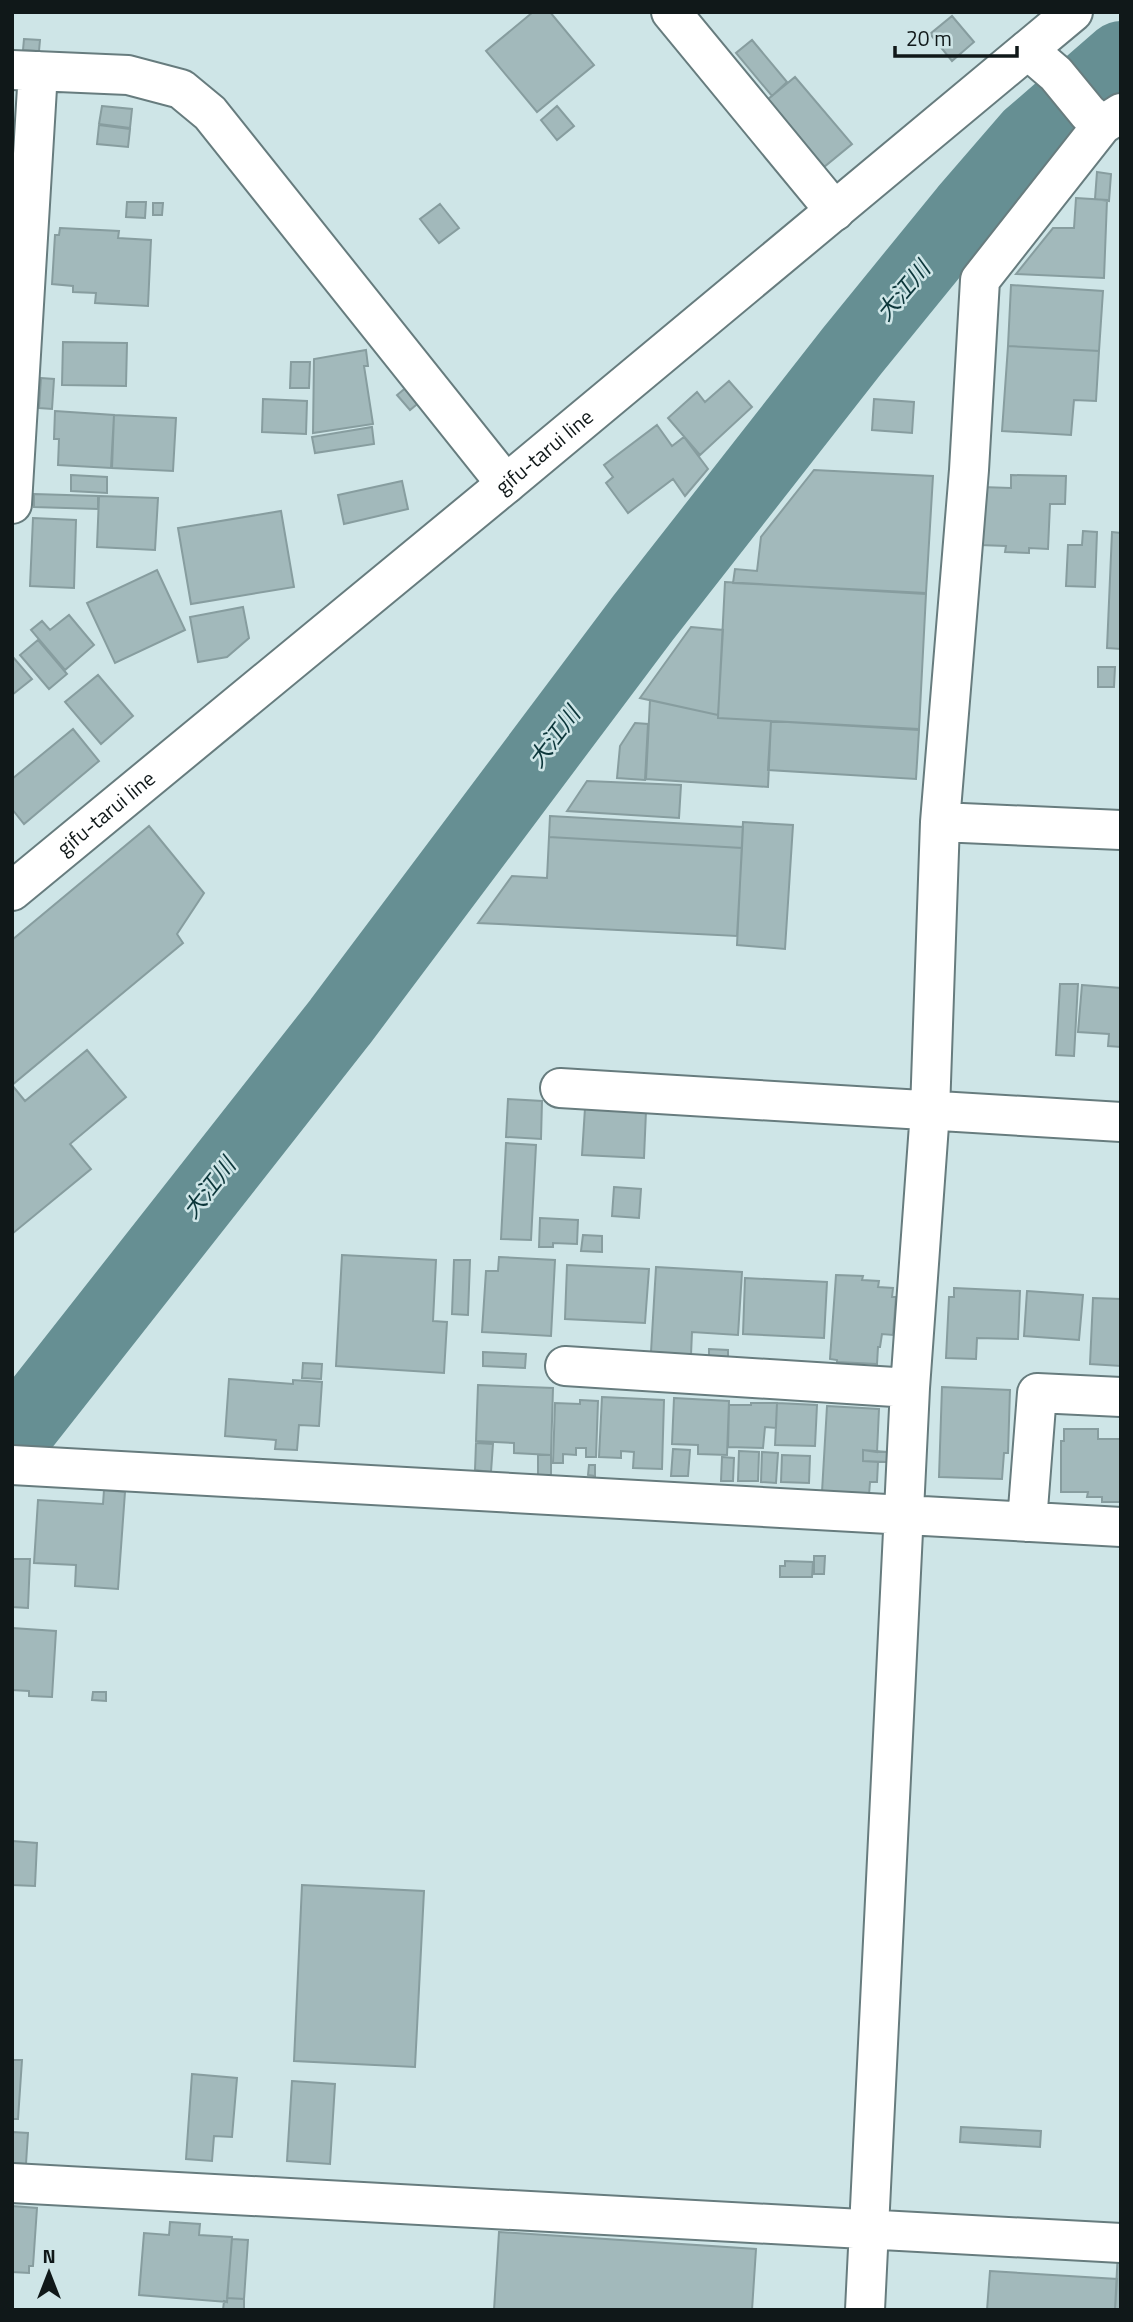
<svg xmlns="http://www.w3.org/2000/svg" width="1133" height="2322" font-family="'Titillium Web','Noto Sans JP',sans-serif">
  <rect width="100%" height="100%" fill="#cee5e7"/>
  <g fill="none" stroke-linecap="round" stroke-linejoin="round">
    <path stroke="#668f93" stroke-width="74" d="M 12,1439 L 340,1022 L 643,618 L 852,351 L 966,211 L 1030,137 L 1121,58"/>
  </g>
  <path fill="#a2b9bb" stroke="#879d9f" stroke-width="2" d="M 533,12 L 550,12 L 594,65 L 537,112 L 486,51 Z
    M 952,16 L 974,42 L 952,61 L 930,34 Z
    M 24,39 L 40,40 L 39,51 L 23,50 Z
    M 752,40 L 787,82 L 772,96 L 736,53 Z
    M 795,77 L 852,144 L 824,167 L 767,100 Z
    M 102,106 L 132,109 L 130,128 L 99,124 Z
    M 557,106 L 574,126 L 557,140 L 541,120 Z
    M 99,125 L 130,129 L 128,147 L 97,144 Z
    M 12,130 L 15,130 L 14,173 L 12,173 Z
    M 1097,172 L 1111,174 L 1109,201 L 1095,199 Z
    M 1076,198 L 1107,200 L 1104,278 L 1016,274 L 1053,228 L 1074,228 Z
    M 127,202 L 146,202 L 145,218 L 126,217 Z
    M 153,203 L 163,203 L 162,215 L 153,215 Z
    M 440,204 L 459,228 L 439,243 L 420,219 Z
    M 60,228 L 119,231 L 118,238 L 151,240 L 148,306 L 95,303 L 96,293 L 73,292 L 73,286 L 52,284 L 55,235 L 59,235 Z
    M 1011,285 L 1103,291 L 1099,351 L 1008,346 Z
    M 63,342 L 127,343 L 126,386 L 62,385 Z
    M 1008,346 L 1099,351 L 1096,401 L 1074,400 L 1071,435 L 1002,431 Z
    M 366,350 L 368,366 L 364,366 L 373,424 L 313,433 L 314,359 Z
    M 291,362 L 310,362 L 309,388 L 290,388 Z
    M 41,378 L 54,379 L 52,409 L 39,408 Z
    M 729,381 L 752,407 L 700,455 L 668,418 L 697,392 L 705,402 Z
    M 408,386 L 421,401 L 410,410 L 397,395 Z
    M 263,399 L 307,401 L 306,434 L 262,432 Z
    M 874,399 L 914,402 L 912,433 L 872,430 Z
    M 55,411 L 114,415 L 111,468 L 58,465 L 59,439 L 54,439 Z
    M 114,415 L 176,418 L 173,471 L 112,468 Z
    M 657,425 L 672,446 L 684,437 L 708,469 L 685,496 L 673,479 L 628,513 L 606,483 L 613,477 L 604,465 Z
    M 372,427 L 374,444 L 315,453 L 312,437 Z
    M 814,470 L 933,476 L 926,593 L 733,583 L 735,569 L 757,571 L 761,537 Z
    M 71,475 L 107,477 L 107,493 L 71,491 Z
    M 1011,475 L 1066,476 L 1065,504 L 1050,504 L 1048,549 L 1029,548 L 1029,553 L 1005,552 L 1006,546 L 980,545 L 982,487 L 1011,488 Z
    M 402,481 L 408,509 L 344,524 L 338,495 Z
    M 34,494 L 98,496 L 98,509 L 34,507 Z
    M 99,496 L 158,498 L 155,550 L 97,547 Z
    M 281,511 L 294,587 L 191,604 L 178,528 Z
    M 33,518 L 76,520 L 74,588 L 30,586 Z
    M 1083,531 L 1097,532 L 1095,587 L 1066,586 L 1068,545 L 1082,545 Z
    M 1112,532 L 1121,533 L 1121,649 L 1107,648 Z
    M 157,570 L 185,630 L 115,663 L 87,603 Z
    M 725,582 L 926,594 L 919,729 L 718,718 Z
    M 243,607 L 249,638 L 227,657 L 198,662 L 190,617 Z
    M 69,615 L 94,645 L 65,670 L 31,630 L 42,621 L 50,630 Z
    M 691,627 L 723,630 L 718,715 L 640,698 Z
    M 38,640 L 67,674 L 49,689 L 20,655 Z
    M 12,656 L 32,679 L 12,695 Z
    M 1098,667 L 1115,667 L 1114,687 L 1098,687 Z
    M 98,675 L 133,716 L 101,744 L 65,702 Z
    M 650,700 L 718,715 L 718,718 L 771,721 L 768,787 L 646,779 Z
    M 771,721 L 919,730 L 916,779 L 768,770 Z
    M 635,723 L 648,724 L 645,780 L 617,778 L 620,746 Z
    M 73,729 L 99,761 L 24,824 L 12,809 L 12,779 Z
    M 587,781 L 681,785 L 679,818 L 567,811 Z
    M 550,816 L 743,827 L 742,848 L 549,837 Z
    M 743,822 L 793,825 L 785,949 L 737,945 Z
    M 149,826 L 204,893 L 177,934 L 183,943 L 12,1085 L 12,940 Z
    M 549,837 L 742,848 L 737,936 L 478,923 L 512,876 L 547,878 Z
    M 1060,984 L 1078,984 L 1074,1056 L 1056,1055 Z
    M 1082,985 L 1121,988 L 1121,1047 L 1108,1046 L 1109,1034 L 1078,1032 Z
    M 87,1050 L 126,1097 L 70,1144 L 91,1169 L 12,1234 L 12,1085 L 25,1101 Z
    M 508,1099 L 542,1101 L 541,1139 L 506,1137 Z
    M 585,1108 L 646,1111 L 644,1158 L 582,1155 Z
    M 506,1143 L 536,1145 L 531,1240 L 501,1239 Z
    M 614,1187 L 641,1189 L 639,1218 L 612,1216 Z
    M 540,1218 L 578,1220 L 577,1244 L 553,1243 L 553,1247 L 539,1247 Z
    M 583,1235 L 602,1236 L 602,1252 L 581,1251 Z
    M 342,1255 L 436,1260 L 433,1321 L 447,1322 L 444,1373 L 336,1366 Z
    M 499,1257 L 555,1260 L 551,1336 L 482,1332 L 486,1271 L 498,1271 Z
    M 454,1260 L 470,1260 L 468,1315 L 452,1314 Z
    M 567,1265 L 649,1269 L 645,1323 L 565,1319 Z
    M 656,1267 L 742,1272 L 738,1335 L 692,1332 L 691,1355 L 651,1352 Z
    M 836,1275 L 863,1276 L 862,1280 L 879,1281 L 878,1287 L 893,1288 L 892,1297 L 896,1297 L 893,1335 L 882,1334 L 880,1347 L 878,1347 L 877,1364 L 837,1362 L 837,1360 L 830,1359 Z
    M 745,1278 L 827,1282 L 824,1338 L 743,1334 Z
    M 954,1288 L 1020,1291 L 1018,1339 L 977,1338 L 976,1359 L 946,1358 L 949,1297 L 954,1297 Z
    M 1027,1291 L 1083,1295 L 1079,1340 L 1024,1336 Z
    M 1093,1298 L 1121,1299 L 1121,1366 L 1090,1364 Z
    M 709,1349 L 728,1350 L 728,1358 L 709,1356 Z
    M 483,1352 L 526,1354 L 525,1368 L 483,1366 Z
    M 303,1363 L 322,1364 L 321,1379 L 302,1378 Z
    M 229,1379 L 293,1384 L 293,1380 L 322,1382 L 319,1426 L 299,1425 L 297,1450 L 275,1449 L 276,1440 L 225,1436 Z
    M 478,1385 L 553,1388 L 551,1455 L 514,1453 L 514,1443 L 476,1441 Z
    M 942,1387 L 1010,1390 L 1008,1453 L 1004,1453 L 1002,1479 L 939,1477 Z
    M 602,1397 L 664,1400 L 662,1469 L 633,1468 L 634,1452 L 621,1451 L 621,1458 L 599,1457 Z
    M 674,1398 L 729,1401 L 727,1455 L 698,1454 L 698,1445 L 672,1444 Z
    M 580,1400 L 598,1401 L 596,1457 L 586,1457 L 586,1448 L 576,1448 L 576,1455 L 563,1454 L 563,1463 L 553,1463 L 555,1403 L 580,1404 Z
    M 751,1403 L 777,1403 L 776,1428 L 765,1427 L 763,1448 L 728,1447 L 729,1405 L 751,1405 Z
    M 777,1403 L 817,1405 L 815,1446 L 775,1445 Z
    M 827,1406 L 879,1409 L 877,1452 L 863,1450 L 863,1461 L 878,1462 L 877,1482 L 870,1482 L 869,1495 L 822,1492 Z
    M 1064,1429 L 1098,1429 L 1098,1439 L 1121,1439 L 1121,1502 L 1102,1502 L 1102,1497 L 1087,1497 L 1088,1492 L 1061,1492 L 1061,1441 L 1064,1441 Z
    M 476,1443 L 493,1444 L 491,1472 L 475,1470 Z
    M 673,1449 L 690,1450 L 688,1476 L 671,1476 Z
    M 863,1450 L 887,1452 L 887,1462 L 863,1461 Z
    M 739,1451 L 759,1452 L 758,1481 L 738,1481 Z
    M 762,1452 L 778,1453 L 776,1483 L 761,1482 Z
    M 538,1455 L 551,1455 L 551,1475 L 538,1475 Z
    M 782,1455 L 810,1456 L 809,1483 L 781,1482 Z
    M 722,1457 L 734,1458 L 733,1481 L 721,1481 Z
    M 589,1465 L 595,1465 L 595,1476 L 588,1475 Z
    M 104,1490 L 125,1492 L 118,1589 L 75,1586 L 76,1565 L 34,1563 L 38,1500 L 103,1504 Z
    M 814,1556 L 825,1556 L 824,1574 L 814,1574 Z
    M 12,1559 L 30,1559 L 28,1608 L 12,1607 Z
    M 785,1561 L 813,1562 L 812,1577 L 780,1577 L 780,1566 L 785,1566 Z
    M 12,1628 L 56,1631 L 52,1697 L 29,1696 L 29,1691 L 12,1690 Z
    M 93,1692 L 106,1692 L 106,1701 L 92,1700 Z
    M 12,1841 L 37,1843 L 35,1886 L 12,1885 Z
    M 302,1885 L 424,1891 L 415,2067 L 294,2061 Z
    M 12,2060 L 22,2060 L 18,2119 L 12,2119 Z
    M 192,2074 L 237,2078 L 232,2137 L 214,2136 L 212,2161 L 186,2159 Z
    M 292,2081 L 335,2084 L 330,2164 L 287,2161 Z
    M 961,2127 L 1041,2131 L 1040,2147 L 960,2142 Z
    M 12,2132 L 28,2133 L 26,2164 L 12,2163 Z
    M 12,2206 L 37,2208 L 33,2266 L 29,2266 L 29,2273 L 12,2272 Z
    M 170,2222 L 200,2224 L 199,2235 L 232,2237 L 227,2302 L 139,2295 L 144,2233 L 169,2235 Z
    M 499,2232 L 756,2249 L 752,2310 L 494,2310 Z
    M 232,2239 L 248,2240 L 244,2299 L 227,2298 Z
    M 1118,2250 L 1121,2250 L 1121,2310 L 1115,2310 Z
    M 990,2271 L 1117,2279 L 1115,2310 L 987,2310 Z
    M 227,2298 L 244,2299 L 244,2310 L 223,2310 L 224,2301 L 227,2302 Z"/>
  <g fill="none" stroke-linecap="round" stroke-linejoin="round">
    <g stroke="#677c7e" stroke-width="42">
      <path id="minor" d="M 671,12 L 835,211
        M 1028,50 L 1056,74 L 1088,113 L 1102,125
        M 12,70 L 128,75 L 181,89 L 210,113 L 506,484
        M 12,504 L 38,71
        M 940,822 L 1121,830
        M 560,1088 L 1121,1122
        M 565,1366 L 910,1388
        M 12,1465 L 1121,1527
        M 1027,1522 L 1037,1393 L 1121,1397
        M 12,2183 L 1121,2243
        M 865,2310 L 910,1388 L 930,1111 L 940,822 L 969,470 L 980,280 L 1102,125 L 1121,113"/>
    </g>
    <g stroke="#677c7e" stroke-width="42">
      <g id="major">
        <path id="s1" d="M 12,891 L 506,484 L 1073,12"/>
      </g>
    </g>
    <use href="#minor" stroke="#fff" stroke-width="38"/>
    <use href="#major" stroke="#fff" stroke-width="38"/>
  </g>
  <g text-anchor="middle" stroke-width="5" stroke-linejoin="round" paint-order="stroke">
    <g font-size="21" fill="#101819" stroke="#cee5e7">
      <text dy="7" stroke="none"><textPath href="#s1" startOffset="690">gifu-tarui line</textPath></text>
      <text dy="7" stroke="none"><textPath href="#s1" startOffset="122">gifu-tarui line</textPath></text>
    </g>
    <g font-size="23" font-style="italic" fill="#0c363a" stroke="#cee5e7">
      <text transform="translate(903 291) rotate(-50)" y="8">大江川</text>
      <text transform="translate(554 737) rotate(-53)" y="8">大江川</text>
      <text transform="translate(209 1188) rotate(-52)" y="8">大江川</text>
    </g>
  </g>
  <rect width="1133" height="2322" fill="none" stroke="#101819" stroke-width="28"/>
  <g transform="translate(49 2273)" stroke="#cee5e7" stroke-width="5" paint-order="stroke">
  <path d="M0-5L12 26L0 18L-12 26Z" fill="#101819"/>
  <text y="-10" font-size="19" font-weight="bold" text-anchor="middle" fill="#101819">N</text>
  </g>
  <path d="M895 46v10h122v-10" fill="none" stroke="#101819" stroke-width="3.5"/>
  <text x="906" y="46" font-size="21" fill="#101819" stroke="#cee5e7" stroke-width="5" paint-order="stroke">20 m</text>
</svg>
